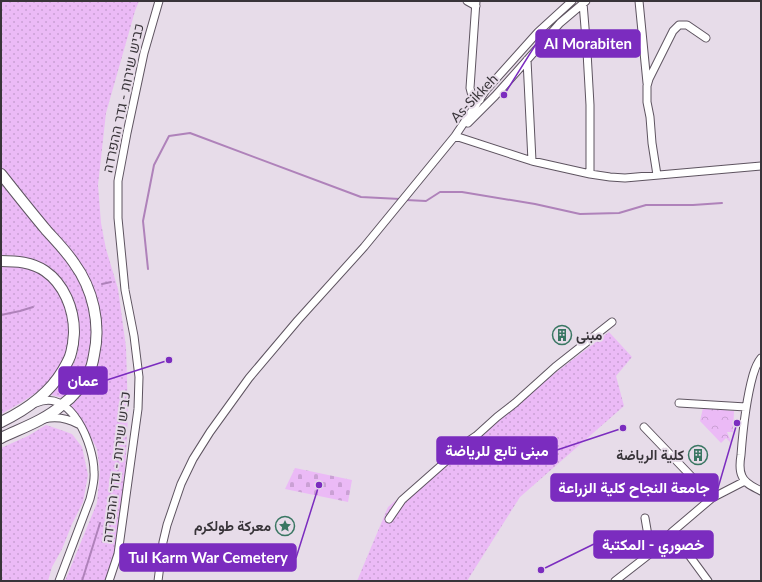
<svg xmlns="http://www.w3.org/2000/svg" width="762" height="582" font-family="Lato,Vazirmatn,Heebo,sans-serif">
  <defs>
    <pattern id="grass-dots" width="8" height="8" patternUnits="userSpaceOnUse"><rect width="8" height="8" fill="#ebbaf6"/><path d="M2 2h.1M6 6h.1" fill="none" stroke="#caa0d4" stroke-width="1.8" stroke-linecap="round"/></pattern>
    <pattern id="cemetery-stones" width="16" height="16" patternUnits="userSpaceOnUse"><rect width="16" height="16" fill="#ebbaf6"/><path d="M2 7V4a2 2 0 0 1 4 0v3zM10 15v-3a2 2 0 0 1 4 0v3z" fill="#caa0d4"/></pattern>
    <pattern id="park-crowns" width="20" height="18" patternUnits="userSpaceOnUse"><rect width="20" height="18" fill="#ebbaf6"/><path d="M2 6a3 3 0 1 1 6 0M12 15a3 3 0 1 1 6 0" fill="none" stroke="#caa0d4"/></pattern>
  </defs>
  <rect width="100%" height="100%" fill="#e7dce9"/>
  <path fill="url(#grass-dots)" d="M 1,1 L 139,1 L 135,11 L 106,113 L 98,185 L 101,223 L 106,249 L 118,289 L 126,347 L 128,414 L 122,534 L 105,581 L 65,581 L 97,503 L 100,471 L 97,449 L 81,418 L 71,406 L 83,393 L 92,379 L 97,367 L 102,339 L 99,314 L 92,292 L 1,173 Z
    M 1,182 C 15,200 30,219 45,236 C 54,246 64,256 71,267 C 89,295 99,331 88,363 C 83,377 72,388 63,398 L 48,394 C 60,383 72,371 77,355 C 78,351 78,346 78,342 C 82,315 72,283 48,266 C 34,257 17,255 1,255 Z
    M 1,266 C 15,266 30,266 42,275 C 71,295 76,337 60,366 C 47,389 23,402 1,414 Z
    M 609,332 L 632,357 L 616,376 L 624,406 L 520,497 L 467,581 L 357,581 L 388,507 L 468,439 Z
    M 46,425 L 58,429 L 72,434 L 82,447 L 88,475 L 83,502 L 72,524 L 62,549 L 52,567 L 48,581 L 1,581 L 1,448 L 28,436 Z"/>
  <path fill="url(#cemetery-stones)" d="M 295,468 L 352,480 L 348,502 L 285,489 Z"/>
  <path fill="url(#park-crowns)" d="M 703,408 L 734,411 L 733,432 L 727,432 L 732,444 L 726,438 L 721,443 L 700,421 Z"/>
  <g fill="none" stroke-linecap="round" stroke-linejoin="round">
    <path stroke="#af82ba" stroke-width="2" d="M 406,200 L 426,201 L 440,192 L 462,192 L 535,204 L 580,214 L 619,213 L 646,205 L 693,205 L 722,203
      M 148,269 L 143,221 L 154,165 L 169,136 L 190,133 L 361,197 L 400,199
      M 102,284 L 111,282
      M 1,315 L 20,311 L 33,307
      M 82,581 L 100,523"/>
    <g stroke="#5e5460" stroke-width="9">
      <path id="minor" d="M 467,1 L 476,6
        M 476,1 L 470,88 L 472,96 L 480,100
        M 639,1 L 647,83
        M 583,3 L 587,52 L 590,105 L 590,174
        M 527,60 L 532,161
        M 468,123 L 495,96 L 560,23 L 586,1
        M 455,136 L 532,161 L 590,174 L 610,177 L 625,178 L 761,166
        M 657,175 L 652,143 L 650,117 L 647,102 L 647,86 L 649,79 L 673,31 L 679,25 L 687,25 L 706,38
        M 761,358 C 757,363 755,368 753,375 C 746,400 743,428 741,455 C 740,461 739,470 742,476 C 745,484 754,487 761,491
        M 36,403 C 71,387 94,445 94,472 C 95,481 92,490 90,499 L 59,581
        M 679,403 L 746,407
        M 44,419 C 57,416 67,418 78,424
        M 644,427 L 712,498
        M 645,518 L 651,553
        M 389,519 L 402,500 L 470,440 L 476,436 L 497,417 L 515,403 L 555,367 L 612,322
        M 672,532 L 708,581
        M 109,581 L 118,554 L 138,409 L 139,377 L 134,336 L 125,290 L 118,218 L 118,181 L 127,133 L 144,53 L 159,1
        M 158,581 L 163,542 L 167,525 L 181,484 L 193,459 L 210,432 L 249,378 L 298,320 L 364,247 L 455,136 L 486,90 L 538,32 L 572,1
        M 615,581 L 651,553 L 672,532 L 712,498 L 745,481"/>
    </g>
    <g stroke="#5e5460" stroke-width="12">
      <path id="highway" d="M 1,174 C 16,193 31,212 47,231 C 56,241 66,251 74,263 C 93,289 101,324 94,355 C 93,361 92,367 89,372 C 83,384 73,397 62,405 C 45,420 22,428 1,438
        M 1,261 C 16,261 32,262 45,271 C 64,284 74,309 74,332 C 74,336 73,340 73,344 C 72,347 72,350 71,353 C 70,358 66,365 63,370 C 49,394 26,410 1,422"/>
    </g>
    <use href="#minor" stroke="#fff" stroke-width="7"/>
    <use href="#highway" stroke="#fff" stroke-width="10"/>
  </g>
  <defs>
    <g id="building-ring" transform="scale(1)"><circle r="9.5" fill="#e7dce9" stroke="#397662" stroke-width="1.5"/><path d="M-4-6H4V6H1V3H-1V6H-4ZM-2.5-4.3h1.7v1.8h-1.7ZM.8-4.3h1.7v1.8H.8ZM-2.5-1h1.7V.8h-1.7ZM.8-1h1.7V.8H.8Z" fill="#397662"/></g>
    <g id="sight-ring" transform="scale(1)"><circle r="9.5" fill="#e7dce9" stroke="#397662" stroke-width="1.5"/><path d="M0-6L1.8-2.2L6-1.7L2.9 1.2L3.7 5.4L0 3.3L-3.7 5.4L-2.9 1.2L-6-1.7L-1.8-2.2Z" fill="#397662"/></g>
  </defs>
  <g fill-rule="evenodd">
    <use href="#building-ring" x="562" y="335"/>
    <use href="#building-ring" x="698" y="455"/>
    <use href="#sight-ring" x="285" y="526"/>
  </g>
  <g text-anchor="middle" stroke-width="4" stroke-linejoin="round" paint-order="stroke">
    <g font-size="14" fill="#383439" stroke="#e7dce9">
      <text transform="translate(123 98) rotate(-78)" y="5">כביש שירות - גדר ההפרדה</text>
      <text transform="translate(474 98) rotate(-46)" y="5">As-Sikkeh</text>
      <text transform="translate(116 467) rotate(-83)" y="5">כביש שירות - גדר ההפרדה</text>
    </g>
    <g font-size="14" font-weight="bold" fill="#383439" stroke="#e7dce9" text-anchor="end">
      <text x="576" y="340" text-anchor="start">مبنى</text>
      <text x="684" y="460">كلية الرياضة</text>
      <text x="271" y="531">معركة طولكرم</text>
    </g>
  </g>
  <path fill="none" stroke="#7b2cbf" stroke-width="1.5" d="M504 95L536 44M169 360L107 380M623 428L557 450M737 423L718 488M541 570L594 544M319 485L296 558"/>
  <g fill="#7b2cbf" stroke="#e7dce9" stroke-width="1.5">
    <circle cx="504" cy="95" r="4"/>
    <circle cx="169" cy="360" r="4"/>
    <circle cx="623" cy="428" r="4"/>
    <circle cx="737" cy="423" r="4"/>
    <circle cx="541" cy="570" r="4"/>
    <circle cx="319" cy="485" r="4"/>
  </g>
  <g fill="#7b2cbf" stroke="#7b2cbf" stroke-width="1.5">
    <rect x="536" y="30" width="104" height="27" rx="4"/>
    <rect x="59" y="367" width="48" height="27" rx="4"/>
    <rect x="437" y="437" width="120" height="27" rx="4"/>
    <rect x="551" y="474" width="167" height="27" rx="4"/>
    <rect x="594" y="531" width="119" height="27" rx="4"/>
    <rect x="120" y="544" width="176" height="27" rx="4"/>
  </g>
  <g font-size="15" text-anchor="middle" font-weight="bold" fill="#fff">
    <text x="588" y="49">Al Morabiten</text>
    <text x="83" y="386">عمان</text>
    <text x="497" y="456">مبنى تابع للرياضة</text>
    <text x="634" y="493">جامعة النجاح كلية الزراعة</text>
    <text x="653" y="550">خصوري - المكتبة</text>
    <text x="208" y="563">Tul Karm War Cemetery</text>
  </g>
  <rect width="762" height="582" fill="none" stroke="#383439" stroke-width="4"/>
</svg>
